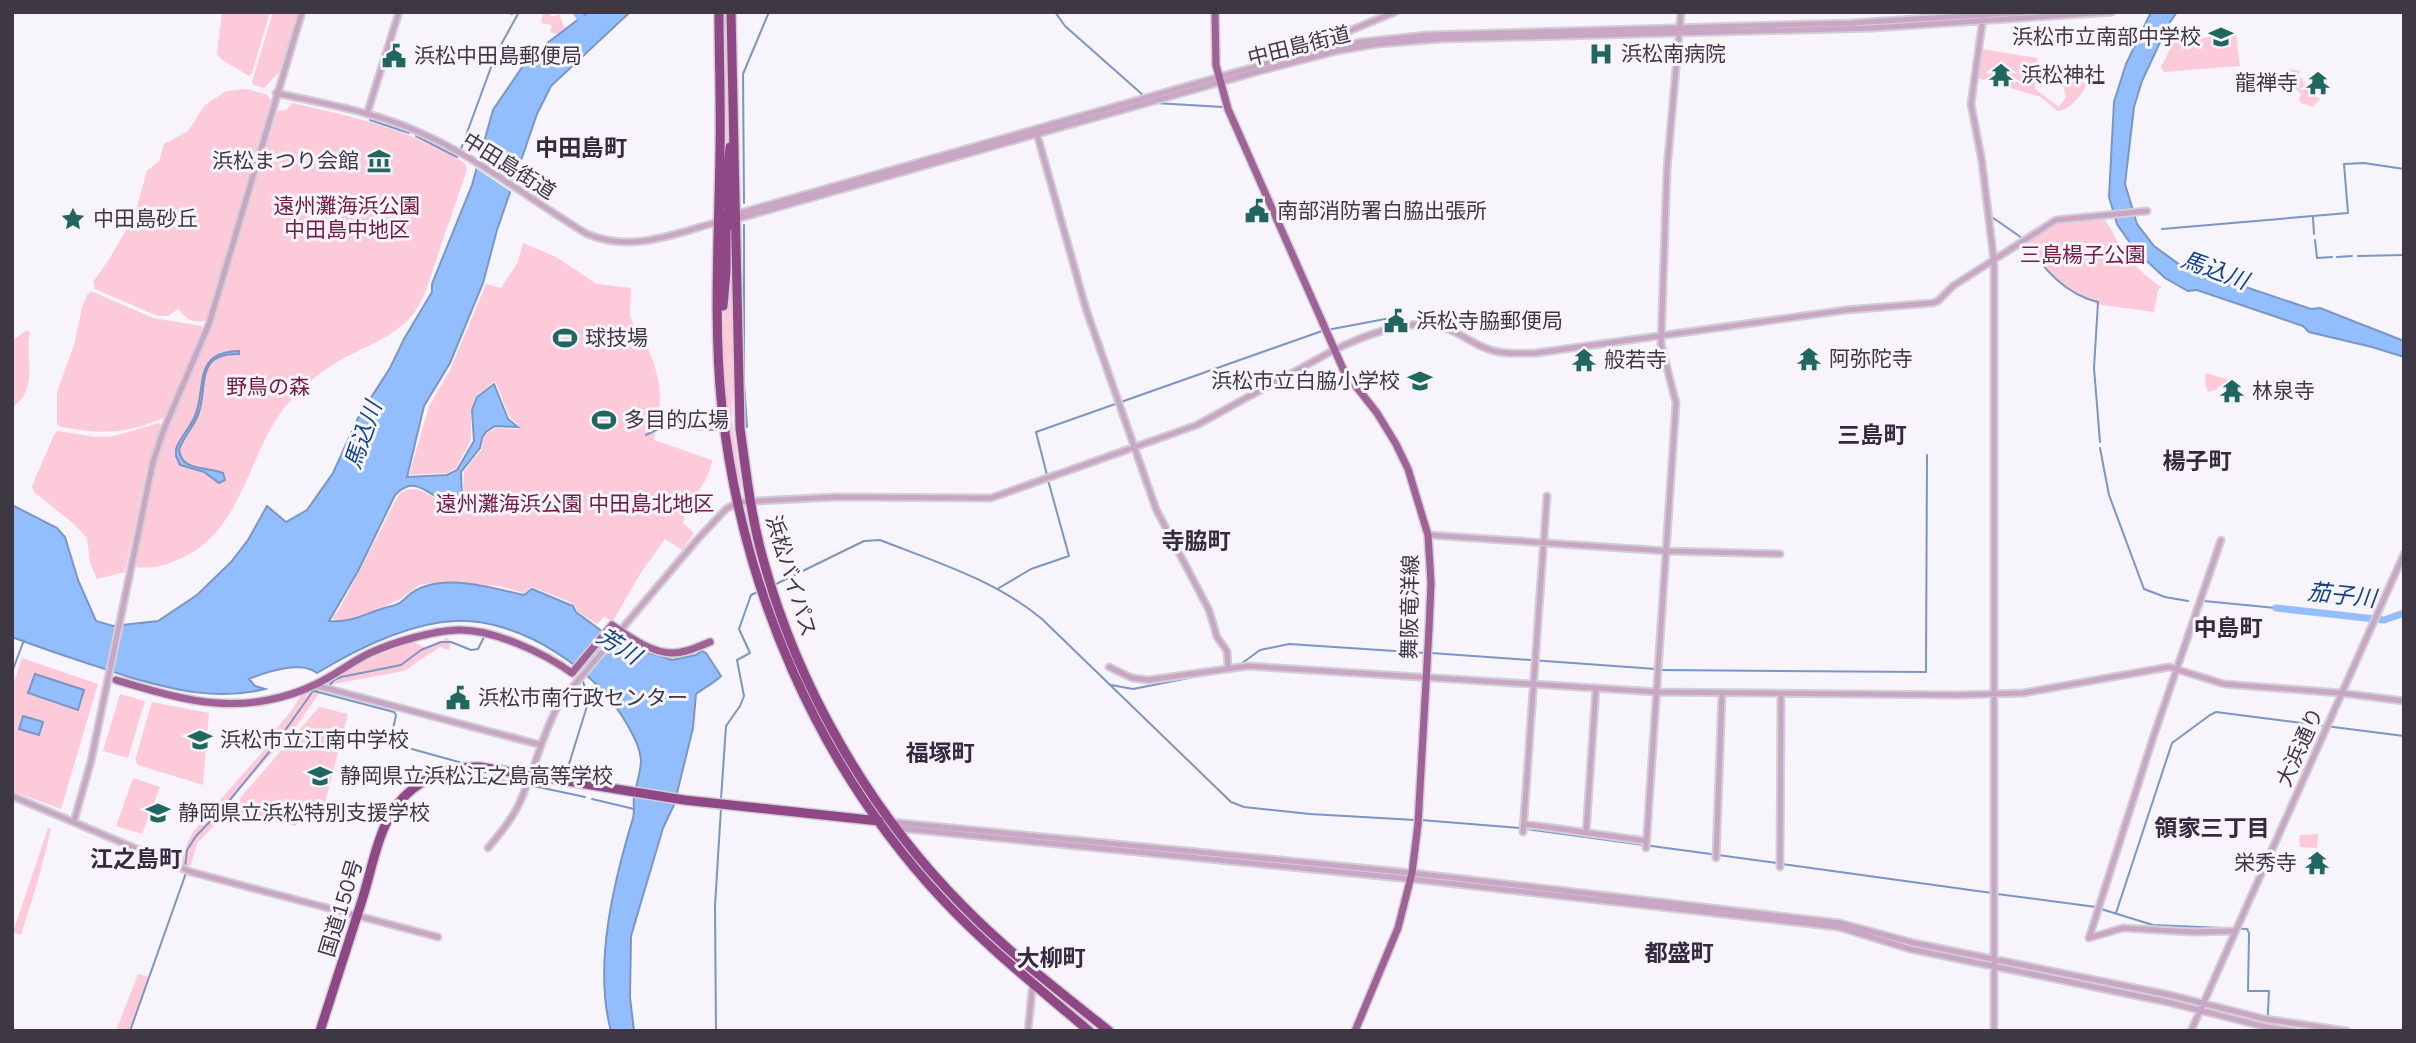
<svg xmlns="http://www.w3.org/2000/svg" width="2416" height="1043" font-family="Mulish,'Noto Sans JP',sans-serif">
  <rect width="100%" height="100%" fill="#f7f4fb"/>
  <path fill="#fdcada" d="M 222,12 L 270,12 L 252,73 L 249,76 L 221,59 L 217,54 Z
    M 273,12 L 299,12 L 281,70 L 264,88 L 254,85 L 252,82 Z
    M 543,12 L 548,12 L 552,17 L 559,14 L 565,29 L 556,34 L 552,33 L 550,31 L 552,25 L 541,23 Z
    M 723,12 L 727,12 L 730,125 L 724,211 Z
    M 2236,34 L 2240,66 L 2164,72 L 2161,67 L 2174,41 Z
    M 1982,49 L 2037,58 L 2040,70 L 2035,79 L 2035,89 L 2059,107 L 2066,97 C 2064,84 2058,74 2047,69 L 2051,64 L 2059,65 L 2071,74 L 2077,69 L 2086,86 C 2080,97 2070,110 2057,111 L 2041,97 L 1977,78 Z
    M 2289,69 L 2300,71 L 2298,77 L 2303,79 L 2303,83 L 2309,87 L 2308,91 L 2320,99 L 2313,107 L 2301,103 L 2299,100 L 2301,95 L 2293,85 L 2294,80 L 2289,79 Z
    M 247,89 L 268,95 L 271,101 L 206,320 C 191,325 186,317 178,309 L 168,316 L 158,316 L 95,289 L 93,282 L 108,261 L 134,217 L 147,171 L 159,161 L 164,144 L 188,131 L 205,105 L 226,91 Z
    M 292,103 C 358,118 406,128 465,163 L 467,170 C 457,200 446,230 436,261 C 430,277 426,295 416,310 C 398,337 364,346 337,362 C 317,374 299,390 285,407 C 246,456 242,535 177,560 C 164,566 151,569 136,567 L 135,563 L 158,454 L 170,422 L 213,325 L 277,111 L 286,110 Z
    M 2101,217 C 2111,224 2115,240 2123,251 C 2133,265 2146,276 2161,287 L 2158,290 L 2154,312 L 2095,304 L 2096,300 C 2063,294 2044,267 2024,242 L 2060,221 Z
    M 732,229 L 735,345 L 732,419 L 742,489 L 740,491 C 731,446 723,401 722,355 C 722,313 729,272 729,230 Z
    M 523,243 L 556,257 L 597,284 L 631,288 L 630,316 L 638,335 L 644,338 C 662,382 664,394 654,440 L 712,460 C 710,484 687,499 683,523 L 694,533 L 682,550 L 665,539 L 640,574 L 613,621 L 604,617 L 597,624 L 577,611 L 576,607 L 570,602 L 532,587 L 524,593 L 499,586 L 442,582 L 419,585 L 399,600 L 364,615 L 342,620 L 332,619 L 340,608 L 399,494 C 418,480 432,499 449,507 L 459,504 L 463,500 L 464,471 L 482,449 L 483,439 L 488,432 L 496,428 L 520,429 L 517,423 L 510,418 L 495,381 L 476,396 L 471,411 L 471,440 L 456,468 L 447,473 L 409,475 L 429,406 L 450,370 L 486,284 L 501,288 L 518,262 Z
    M 91,291 L 153,318 L 202,326 C 203,338 173,408 164,418 C 121,435 105,434 61,427 L 57,424 L 57,392 L 74,345 L 82,308 L 87,295 Z
    M 27,330 L 30,333 C 25,353 35,376 24,395 C 22,400 16,404 12,408 L 12,341 Z
    M 2206,373 L 2236,382 L 2236,384 L 2208,392 L 2205,384 Z
    M 159,423 L 161,426 L 147,469 L 125,572 L 97,579 L 90,563 L 87,538 L 74,524 L 34,492 L 32,486 L 54,435 L 57,431 L 96,437 L 114,436 Z
    M 446,637 L 451,641 L 449,650 L 440,647 L 404,671 L 323,686 L 322,683 C 352,667 381,652 413,642 L 424,647 L 443,642 Z
    M 22,658 L 98,684 L 61,809 L 12,791 L 12,688 Z
    M 313,688 L 320,692 L 298,724 L 234,796 L 224,816 L 197,843 L 191,865 L 187,866 L 181,863 C 186,848 189,833 202,822 C 208,817 213,817 220,809 L 220,800 L 266,748 L 269,737 L 292,710 L 301,695 Z
    M 120,694 L 145,701 L 128,758 L 103,751 Z
    M 152,702 L 209,713 L 203,785 L 138,765 L 135,760 Z
    M 319,707 L 348,714 L 323,810 L 301,805 L 296,826 L 236,812 L 241,797 Z
    M 133,778 L 160,787 L 142,834 L 116,826 Z
    M 48,828 L 51,829 L 39,877 L 21,935 L 13,932 Z
    M 2318,834 L 2317,848 L 2300,847 L 2299,835 Z
    M 138,974 L 149,977 L 129,1031 L 116,1031 Z"/>
  <path fill="#92befd" stroke="#7996c6" stroke-width="2" d="M 588,12 L 630,12 L 551,86 L 537,114 L 497,230 L 483,283 L 450,363 L 424,406 L 407,477 L 447,475 L 457,470 L 474,441 L 472,410 L 477,397 L 494,384 L 508,419 L 518,427 L 495,426 L 486,432 L 482,438 L 480,448 L 461,472 L 462,499 L 457,504 C 434,506 419,469 395,495 L 358,571 L 329,621 C 349,623 363,615 381,609 C 387,606 395,607 401,602 C 409,596 411,591 423,587 C 454,576 493,588 524,595 L 532,589 L 573,606 L 576,612 L 618,643 L 672,660 L 696,655 L 702,651 L 706,653 L 721,676 C 713,684 705,687 696,694 L 693,728 L 674,805 L 663,828 L 631,936 L 630,997 L 634,1031 L 611,1031 C 593,965 614,881 633,818 C 635,811 633,804 634,797 C 636,784 641,773 641,760 C 640,747 634,737 628,726 C 598,670 520,618 455,621 C 409,623 355,650 317,673 C 302,660 266,672 249,679 L 255,686 L 265,689 C 218,701 174,690 129,677 C 90,664 51,652 12,637 L 12,505 L 57,528 L 65,537 L 78,580 L 96,621 L 113,626 L 158,621 L 197,595 L 231,562 L 248,540 L 267,506 L 286,522 L 307,510 L 333,473 L 358,418 L 390,368 L 404,339 L 432,292 L 432,284 L 472,185 L 493,110 L 529,57 Z
    M 2151,12 L 2177,12 L 2168,25 L 2142,81 L 2134,107 L 2125,184 L 2137,224 L 2154,246 L 2180,265 L 2311,309 L 2320,308 L 2404,341 L 2404,357 L 2372,347 L 2309,332 L 2303,326 L 2197,290 L 2188,291 L 2165,278 L 2135,250 L 2117,224 L 2109,197 L 2114,102 L 2126,64 Z
    M 239,351 L 239,354 C 193,353 209,388 198,415 C 193,428 183,437 179,450 C 182,472 206,466 223,473 L 225,480 L 219,483 L 204,472 L 180,465 L 176,456 L 176,449 C 180,437 190,428 195,416 C 207,386 192,352 239,351 Z
    M 35,674 L 84,690 L 78,710 L 28,693 Z
    M 23,716 L 43,722 L 39,735 L 19,729 Z"/>
  <path fill="#f7f4fb" d="M 476,158 L 516,183 L 513,193 L 474,167 Z"/>
  <g fill="none" stroke-linecap="round" stroke-linejoin="round">
    <path stroke="#7996c6" stroke-width="2" d="M 507,12 L 512,14
      M 1055,12 L 1065,26 L 1144,96
      M 497,52 L 519,12
      M 1155,103 L 1223,107
      M 370,120 L 409,133
      M 416,136 L 457,157
      M 461,149 L 494,59
      M 744,203 L 743,74 L 769,12
      M 1989,215 L 2022,238
      M 2313,217 L 2314,234
      M 744,225 L 744,383 L 747,427
      M 2162,229 L 2348,213 L 2344,164 L 2364,163 L 2404,169
      M 2315,240 L 2317,258 L 2332,257
      M 2025,243 C 2045,269 2064,294 2098,302 L 2094,368 L 2100,442
      M 2358,256 L 2404,255
      M 2337,257 L 2352,256
      M 1327,330 L 1401,316
      M 646,435 L 660,428 L 720,430
      M 2100,448 L 2109,495 L 2144,589 L 2165,597 L 2188,601
      M 1047,475 L 1036,432 L 1322,331
      M 774,585 L 864,541 L 880,540 C 936,562 995,580 1042,619 L 1231,802 L 1244,807 L 1310,814 L 1415,820
      M 999,588 L 1031,569 L 1069,556 L 1048,480
      M 2204,601 L 2276,608
      M 1431,653 L 1656,669
      M 1241,664 L 1260,650 L 1289,644 L 1425,653
      M 1661,670 L 1926,672 L 1927,455
      M 12,672 L 24,640
      M 1111,685 L 1133,689 L 1209,674
      M 329,686 L 334,680 L 341,677 L 401,665 L 421,650 L 441,642 L 451,642 L 471,650 L 478,649 L 484,637
      M 314,691 L 394,712 L 396,715 L 390,743 L 459,762 L 461,764
      M 468,771 L 474,777 L 515,782 L 585,797
      M 565,777 L 587,706 L 587,693 L 582,679
      M 592,799 L 634,809
      M 721,799 L 726,726 L 740,706 L 744,696 L 737,660 L 750,653 L 739,629 L 751,595 L 760,591
      M 1421,820 L 1520,828
      M 1526,829 L 1777,863
      M 1782,864 L 1992,893
      M 185,868 L 187,850 L 196,836 L 225,806 L 274,746 L 313,691 L 320,689
      M 1997,894 L 2096,907
      M 2101,909 L 2153,925 L 2247,929 L 2249,933 L 2248,991 L 2269,991 L 2267,1031
      M 2116,913 L 2172,743 L 2210,715 L 2216,712 L 2404,736
      M 130,1031 L 186,873
      M 716,1031 L 715,906 L 721,808"/>
    <path stroke="#92befd" stroke-width="7" d="M 576,12 L 586,25
      M 2276,608 L 2384,620 L 2404,613"/>
    <g stroke="#d2ced6" stroke-width="9">
      <path id="minor" d="M 1983,18 L 1971,104 L 1982,162 L 1994,261 L 1994,1031
        M 1291,55 L 1395,12
        M 276,93 C 325,104 376,112 421,133 C 480,159 532,201 587,234 C 633,253 672,234 718,222
        M 367,114 L 399,12
        M 1037,134 L 1086,309 L 1156,509 L 1209,610 L 1217,637 L 1227,651 L 1228,667
        M 733,215 L 1279,60 L 1361,42 L 1428,35 L 1852,23 L 2028,12
        M 733,220 L 1260,71 L 1337,51 L 1377,44 L 1441,39 L 1872,28 L 2112,12
        M 1428,535 L 1666,551 L 1780,554
        M 1109,667 L 1132,678 L 1149,680 L 1248,666 L 1657,692 L 1959,695 L 2023,693 L 2169,667 L 2224,684 L 2341,693 L 2404,701
        M 314,685 L 541,745
        M 12,796 L 191,872 L 438,937
        M 74,821 L 91,761 L 153,462 L 164,429 L 209,324 L 302,12
        M 891,822 L 1412,873 L 1840,923 L 1914,943 L 2170,995 L 2265,1019 L 2347,1031
        M 1524,824 L 1646,841
        M 896,828 L 1411,879 L 1838,927 L 1910,949 L 2167,1002 L 2266,1027 L 2293,1031
        M 1523,832 L 1547,496
        M 1586,833 L 1596,688
        M 488,848 C 499,835 509,823 517,808 C 534,774 541,735 560,702 L 696,541 L 726,509 L 739,502 L 835,497 L 991,498 L 1197,425 L 1334,350 C 1363,336 1400,321 1433,325 C 1453,327 1470,343 1488,349 C 1502,355 1521,353 1536,353 L 1846,310 L 1933,303 L 1938,301 L 1953,286 L 2056,220 L 2147,211
        M 1646,848 L 1676,403 L 1661,344 L 1667,169 L 1681,12
        M 1716,858 L 1722,694
        M 1780,867 L 1781,695
        M 2089,938 L 2153,738 L 2221,540
        M 2089,938 L 2123,928 L 2193,932 L 2235,931
        M 1028,1031 L 1033,982
        M 2191,1031 L 2404,554"/>
    </g>
    <g stroke="#d2ced6" stroke-width="10">
      <path id="major" d="M 1215,12 L 1216,65 L 1228,109 L 1344,371 L 1377,413 L 1396,444 L 1408,469 L 1428,535 L 1431,583 L 1429,629 L 1418,824 L 1412,873 L 1398,928 L 1355,1031
        M 116,680 C 166,695 216,711 268,700 C 284,697 300,692 314,685 C 334,676 351,662 370,653 C 394,642 432,631 458,630 C 493,629 544,653 572,673 L 612,625 C 628,636 651,653 672,653 C 685,653 698,647 710,642"/>
    </g>
    <g stroke="#d2ced6" stroke-width="12">
      <path id="highway" d="M 719,12 C 719,58 721,104 720,150 C 719,235 713,323 722,408 C 742,590 818,767 944,901 C 989,949 1040,989 1089,1031
        M 731,12 L 740,428 C 746,472 751,517 763,559 C 798,688 870,812 963,906 C 1008,952 1059,991 1109,1031
        M 722,221 L 728,211 L 727,182 L 730,147
        M 723,306 L 726,271 L 726,229 L 734,215
        M 320,1031 C 334,986 349,942 363,897 C 372,868 378,831 396,806 C 417,779 447,766 480,767 L 684,800 L 879,821"/>
    </g>
    <use href="#minor" stroke="#c9a6c3" stroke-width="5"/>
    <use href="#major" stroke="#a06197" stroke-width="7"/>
    <use href="#highway" stroke="#904786" stroke-width="9"/>
  </g>
  <defs>
    <g id="school-bare" transform="scale(1.89)"><path d="M0-5L7-2L0 1L-7-2ZM-4 1L0 2.5L4 1V4Q0 6-4 4Z" fill="#20685f" stroke="#f7f4fb" stroke-width="2.5" paint-order="stroke"/></g>
    <g id="hospital-bare" transform="scale(1.89)"><path d="M-5-5h3v3.5h4V-5h3V5h-3V1.5h-4V5h-3Z" fill="#20685f" stroke="#f7f4fb" stroke-width="2.5" paint-order="stroke"/></g>
    <g id="civic-bare" transform="scale(1.89)"><path d="M-.6-6.5H3V-4.5H.6V-3L4-1V1h2V6H-6V1h2V-1L-.6-3ZM-1.2 2.5V6h2.4V2.5Z" fill="#20685f" stroke="#f7f4fb" stroke-width="2.5" paint-order="stroke"/></g>
    <g id="temple-bare" transform="scale(1.89)"><path d="M0-6L5-2H3V0L6.5 2.5H4V6H1.5V3h-3V6H-4V2.5H-6.5L-3 0V-2H-5Z" fill="#20685f" stroke="#f7f4fb" stroke-width="2.5" paint-order="stroke"/></g>
    <g id="museum-bare" transform="scale(1.89)"><path d="M0-6L6-3V-2H-6V-3ZM-5-1h2V3h-2ZM-1-1h2V3h-2ZM3-1h2V3H3ZM-6 4H6V6H-6Z" fill="#20685f" stroke="#f7f4fb" stroke-width="2.5" paint-order="stroke"/></g>
    <g id="sight-bare" transform="scale(1.89)"><path d="M0-6L1.8-2.2L6-1.7L2.9 1.2L3.7 5.4L0 3.3L-3.7 5.4L-2.9 1.2L-6-1.7L-1.8-2.2Z" fill="#20685f" stroke="#f7f4fb" stroke-width="2.5" paint-order="stroke"/></g>
    <g id="stadium-bare" transform="scale(1.89)"><path d="M0-5a6.5 5 0 1 0 0 10a6.5 5 0 1 0 0-10ZM-3.5-1.8h7v3.6h-7Z" fill="#20685f" stroke="#f7f4fb" stroke-width="2.5" paint-order="stroke"/></g>
  </defs>
  <g fill-rule="evenodd">
    <use href="#school-bare" x="2221" y="37"/>
    <use href="#hospital-bare" x="1601" y="54"/>
    <use href="#civic-bare" x="394" y="56"/>
    <use href="#temple-bare" x="2001" y="75"/>
    <use href="#temple-bare" x="2318" y="83"/>
    <use href="#museum-bare" x="379" y="161"/>
    <use href="#civic-bare" x="1257" y="211"/>
    <use href="#sight-bare" x="73" y="219"/>
    <use href="#civic-bare" x="1396" y="321"/>
    <use href="#stadium-bare" x="565" y="338"/>
    <use href="#temple-bare" x="1809" y="359"/>
    <use href="#temple-bare" x="1584" y="360"/>
    <use href="#school-bare" x="1420" y="381"/>
    <use href="#temple-bare" x="2232" y="391"/>
    <use href="#stadium-bare" x="604" y="420"/>
    <use href="#civic-bare" x="458" y="698"/>
    <use href="#school-bare" x="200" y="740"/>
    <use href="#school-bare" x="320" y="776"/>
    <use href="#school-bare" x="158" y="813"/>
    <use href="#temple-bare" x="2317" y="863"/>
  </g>
  <g text-anchor="middle" stroke-width="6" stroke-linejoin="round" paint-order="stroke">
    <g font-size="21" fill="#3e3844" stroke="#f7f4fb" text-anchor="start">
      <text x="2201" y="44" text-anchor="end">浜松市立南部中学校</text>
      <text x="1621" y="61">浜松南病院</text>
      <text x="414" y="63">浜松中田島郵便局</text>
      <text x="2021" y="82">浜松神社</text>
      <text x="2298" y="90" text-anchor="end">龍禅寺</text>
      <text x="359" y="168" text-anchor="end">浜松まつり会館</text>
      <text x="1277" y="218">南部消防署白脇出張所</text>
      <text x="93" y="226">中田島砂丘</text>
      <text x="1416" y="328">浜松寺脇郵便局</text>
      <text x="585" y="345">球技場</text>
      <text x="1829" y="366">阿弥陀寺</text>
      <text x="1604" y="367">般若寺</text>
      <text x="1400" y="388" text-anchor="end">浜松市立白脇小学校</text>
      <text x="2252" y="398">林泉寺</text>
      <text x="624" y="427">多目的広場</text>
      <text x="478" y="705">浜松市南行政センター</text>
      <text x="220" y="747">浜松市立江南中学校</text>
      <text x="340" y="783">静岡県立浜松江之島高等学校</text>
      <text x="178" y="820">静岡県立浜松特別支援学校</text>
      <text x="2297" y="870" text-anchor="end">栄秀寺</text>
    </g>
    <g font-size="21" fill="#3e3844" stroke="#f7f4fb">
      <text transform="translate(1299 46) rotate(-14)" y="7">中田島街道</text>
      <text transform="translate(509 166) rotate(32)" y="7">中田島街道</text>
      <text transform="translate(791 576) rotate(73)" y="7">浜松バイパス</text>
      <text transform="translate(1410 607) rotate(-89)" y="7">舞阪竜洋線</text>
      <text transform="translate(2300 747) rotate(-66)" y="7">大浜通り</text>
      <text transform="translate(341 908) rotate(-73)" y="7">国道150号</text>
    </g>
    <g font-size="21" fill="#721b43" stroke="#f7f4fb">
      <text x="347" y="213">遠州灘海浜公園<tspan x="347" dy="24">中田島中地区</tspan></text>
      <text x="2083" y="262">三島楊子公園</text>
      <text x="268" y="394">野鳥の森</text>
      <text x="575" y="511">遠州灘海浜公園 中田島北地区</text>
    </g>
    <g font-size="23" font-weight="bold" fill="#362a41" stroke="#f7f4fb">
      <text x="581" y="156">中田島町</text>
      <text x="1872" y="443">三島町</text>
      <text x="2197" y="469">楊子町</text>
      <text x="1196" y="549">寺脇町</text>
      <text x="2228" y="636">中島町</text>
      <text x="940" y="761">福塚町</text>
      <text x="2212" y="836">領家三丁目</text>
      <text x="136" y="867">江之島町</text>
      <text x="1679" y="961">都盛町</text>
      <text x="1051" y="966">大柳町</text>
    </g>
    <g font-size="23" font-style="italic" fill="#124489" stroke="#f7f4fb">
      <text transform="translate(2215 270) rotate(20)" y="8">馬込川</text>
      <text transform="translate(363 435) rotate(-71)" y="8">馬込川</text>
      <text transform="translate(2342 595) rotate(6)" y="8">茄子川</text>
      <text transform="translate(619 646) rotate(32)" y="8">芳川</text>
    </g>
  </g>
  <rect width="2416" height="1043" fill="none" stroke="#3e3844" stroke-width="28"/>
</svg>
